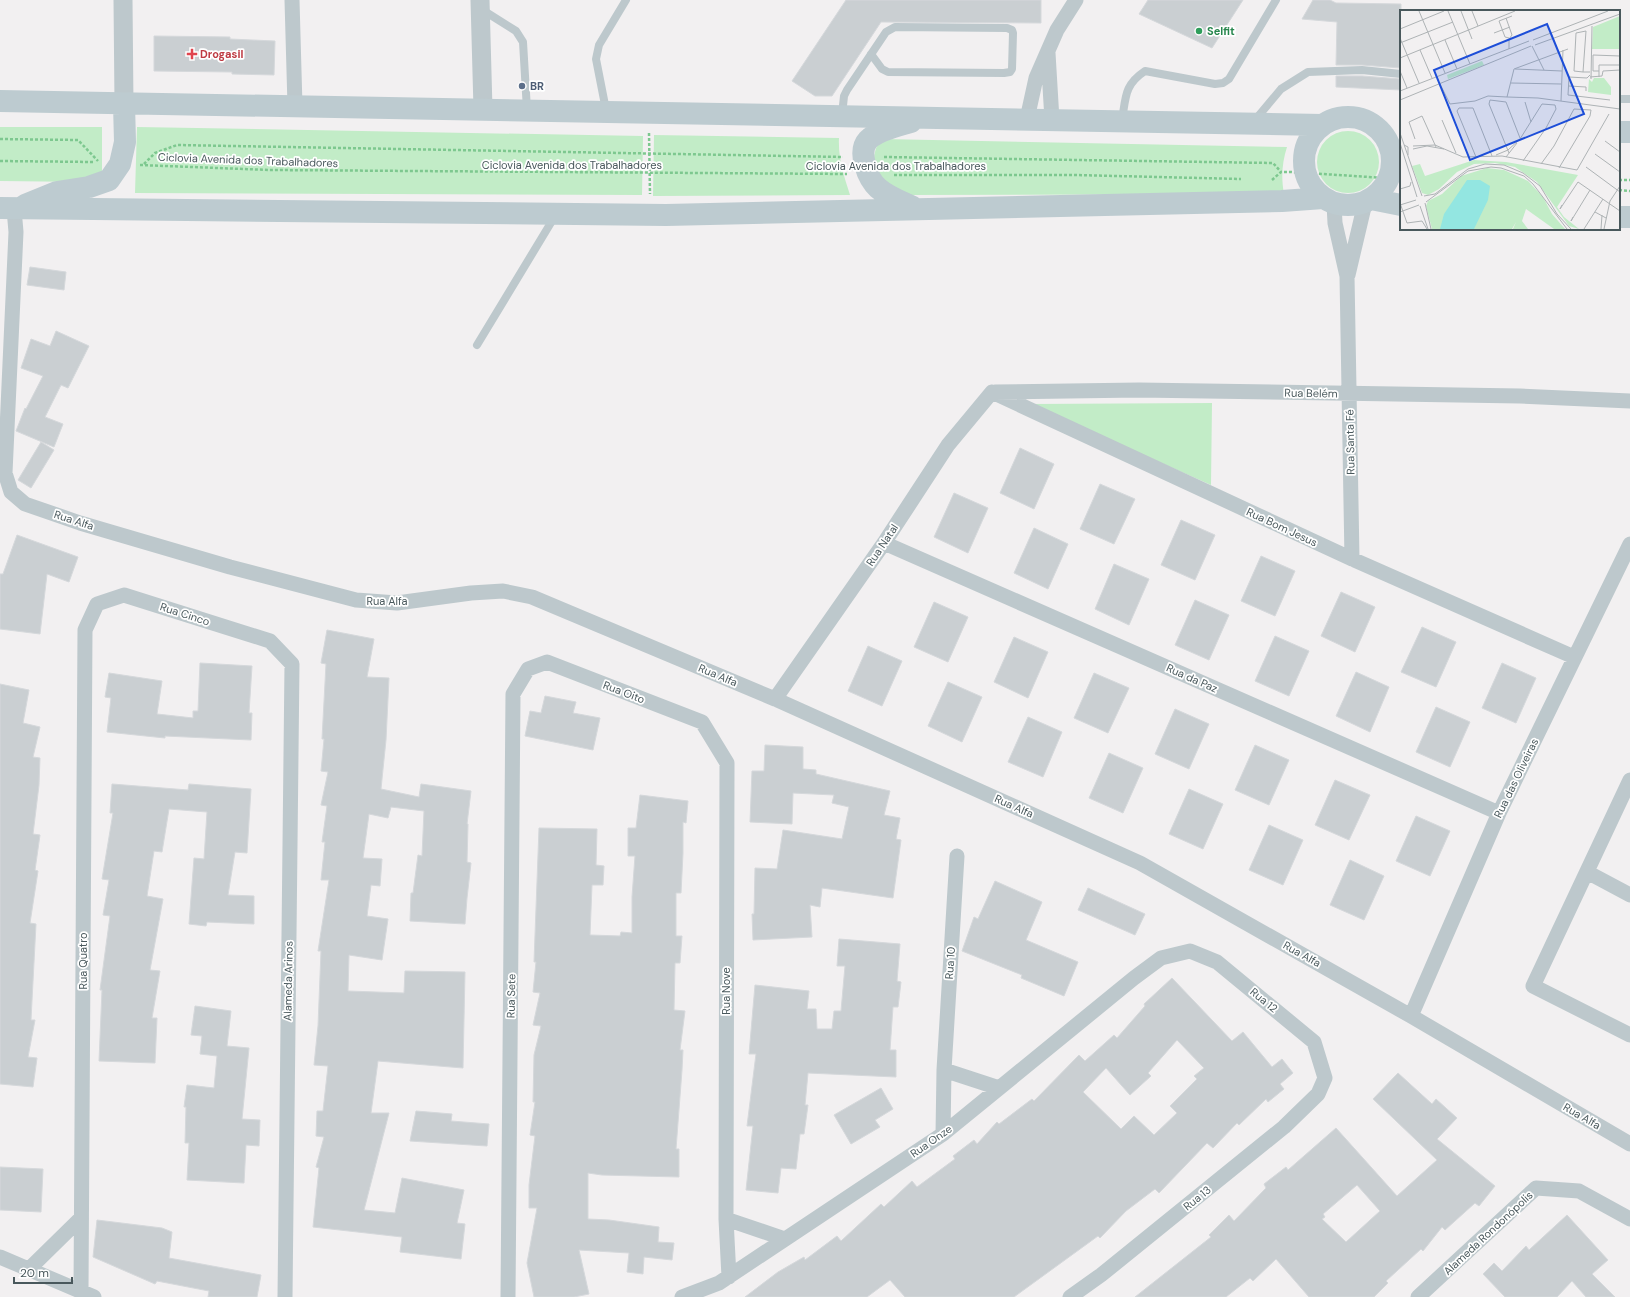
<svg xmlns="http://www.w3.org/2000/svg" width="1630" height="1297" font-family="'DM Sans',sans-serif">
  <rect width="100%" height="100%" fill="#f2f0f1"/>
  <path fill="#c2ecc7" d="M 0,127 L 102,127 L 102,173 L 85,182 L 0,181 Z
    M 137,127 L 643,136 L 642,195 L 135,193 Z
    M1317 162a31 31 0 1 1 62 0a31 31 0 1 1-62 0Z
    M 654,135 L 839,138 C 838,159 844,176 850,195 L 653,196 Z
    M 883,139 L 1287,147 C 1282,163 1281,177 1284,194 L 902,195 C 889,185 869,171 875,152 C 877,145 878,142 883,139 Z
    M 1212,403 L 1211,485 L 1029,404 Z"/>
  <path fill="#cacfd2" stroke="#d5d8db" fill-rule="evenodd" d="M 846,0 L 1041,0 L 1041,23 L 881,22 L 832,96 L 815,96 L 792,81 Z
    M 1148,0 L 1243,0 L 1212,48 L 1139,14 Z
    M 1313,0 L 1330,0 L 1336,3 L 1401,4 L 1401,68 L 1362,65 L 1336,65 L 1337,22 L 1302,19 Z
    M 154,36 L 230,37 L 230,39 L 275,41 L 274,75 L 232,74 L 232,72 L 154,71 Z
    M 1336,76 L 1362,76 L 1401,79 L 1401,90 L 1336,87 Z
    M 30,267 L 66,272 L 64,290 L 27,285 Z
    M 56,331 L 89,346 L 68,388 L 61,385 L 45,417 L 63,424 L 54,447 L 16,431 L 25,408 L 26,409 L 43,376 L 21,368 L 31,339 L 50,346 Z
    M 41,442 L 54,450 L 31,488 L 18,480 Z
    M 1020,448 L 1054,464 L 1034,509 L 1000,493 Z
    M 1100,484 L 1135,499 L 1114,544 L 1080,529 Z
    M 954,493 L 988,508 L 968,553 L 934,537 Z
    M 1181,520 L 1215,535 L 1195,580 L 1161,565 Z
    M 1034,528 L 1068,544 L 1048,589 L 1014,573 Z
    M 17,535 L 78,557 L 69,582 L 47,574 L 40,634 L 0,629 L 0,574 L 3,574 Z
    M 1261,556 L 1295,571 L 1275,616 L 1241,601 Z
    M 1114,564 L 1149,579 L 1129,625 L 1095,609 Z
    M 1341,592 L 1375,607 L 1355,652 L 1321,636 Z
    M 1195,600 L 1229,615 L 1209,660 L 1175,645 Z
    M 934,602 L 968,617 L 948,662 L 914,647 Z
    M 1422,627 L 1456,642 L 1436,687 L 1401,672 Z
    M 327,630 L 374,639 L 367,677 L 389,678 L 386,740 L 381,789 L 419,797 L 421,784 L 471,791 L 467,824 L 468,824 L 467,862 L 471,863 L 467,898 L 465,924 L 410,921 L 411,893 L 413,893 L 418,855 L 422,856 L 424,811 L 391,807 L 388,818 L 369,814 L 363,858 L 382,859 L 380,886 L 371,885 L 367,916 L 388,919 L 382,960 L 349,955 L 348,991 L 404,993 L 405,971 L 465,972 L 463,1068 L 378,1061 L 371,1113 L 389,1113 L 364,1210 L 395,1213 L 402,1178 L 464,1190 L 457,1223 L 465,1224 L 461,1259 L 400,1252 L 402,1237 L 313,1227 L 319,1168 L 316,1167 L 324,1137 L 316,1136 L 317,1111 L 323,1111 L 328,1066 L 314,1065 L 318,1026 L 321,951 L 318,951 L 329,880 L 321,880 L 325,842 L 322,842 L 327,806 L 321,805 L 328,772 L 321,771 L 324,739 L 322,739 L 326,664 L 321,663 Z
    M 1275,636 L 1309,651 L 1289,696 L 1255,681 Z
    M 1014,637 L 1048,652 L 1028,698 L 994,682 Z
    M 868,646 L 902,661 L 882,706 L 848,691 Z
    M 200,663 L 252,666 L 249,713 L 252,713 L 251,740 L 165,736 L 165,738 L 107,732 L 111,698 L 105,697 L 109,673 L 162,681 L 157,714 L 193,718 L 193,711 L 198,711 Z
    M 1502,663 L 1536,678 L 1516,723 L 1482,708 Z
    M 1356,672 L 1389,687 L 1370,732 L 1336,716 Z
    M 1094,673 L 1129,688 L 1108,733 L 1074,718 Z
    M 948,682 L 982,697 L 962,742 L 928,726 Z
    M 0,684 L 29,690 L 23,723 L 40,727 L 33,757 L 40,758 L 39,785 L 33,834 L 40,835 L 35,870 L 38,871 L 30,923 L 36,924 L 31,1020 L 35,1020 L 28,1057 L 37,1058 L 33,1087 L 0,1084 Z
    M 545,696 L 576,702 L 573,713 L 600,718 L 593,750 L 525,736 L 530,711 L 541,713 Z
    M 1436,707 L 1470,722 L 1450,767 L 1416,752 Z
    M 1175,709 L 1209,724 L 1189,769 L 1155,754 Z
    M 1028,717 L 1062,732 L 1043,777 L 1008,762 Z
    M 765,745 L 803,747 L 803,769 L 816,770 L 816,774 L 890,791 L 884,815 L 900,818 L 896,839 L 901,840 L 893,898 L 822,888 L 820,907 L 810,905 L 812,937 L 753,940 L 752,914 L 754,914 L 755,868 L 777,869 L 783,830 L 842,839 L 849,807 L 832,803 L 834,795 L 793,793 L 792,824 L 750,822 L 752,771 L 764,771 Z
    M 1255,745 L 1289,760 L 1269,805 L 1235,790 Z
    M 1109,753 L 1143,768 L 1123,813 L 1089,798 Z
    M 1335,780 L 1370,795 L 1349,840 L 1315,825 Z
    M 112,784 L 188,790 L 189,784 L 251,789 L 247,853 L 235,852 L 228,895 L 254,896 L 254,924 L 207,922 L 206,926 L 189,924 L 194,858 L 204,859 L 207,812 L 169,809 L 162,852 L 154,851 L 147,896 L 163,899 L 150,970 L 160,971 L 152,1018 L 157,1018 L 155,1063 L 99,1061 L 102,990 L 100,990 L 110,916 L 103,915 L 109,880 L 102,879 L 113,813 L 110,813 Z
    M 1189,789 L 1223,804 L 1203,849 L 1169,834 Z
    M 640,795 L 688,801 L 686,823 L 683,822 L 683,853 L 681,893 L 676,893 L 676,936 L 682,936 L 680,963 L 675,963 L 674,1010 L 685,1011 L 680,1050 L 683,1050 L 682,1070 L 676,1149 L 679,1149 L 679,1177 L 602,1175 L 588,1173 L 588,1219 L 609,1220 L 659,1227 L 658,1242 L 674,1243 L 672,1260 L 644,1257 L 643,1274 L 627,1272 L 629,1253 L 579,1250 L 589,1294 L 574,1297 L 534,1297 L 527,1263 L 537,1208 L 529,1208 L 529,1185 L 535,1136 L 530,1135 L 535,1102 L 533,1102 L 534,1055 L 541,1026 L 533,1025 L 540,993 L 533,992 L 536,962 L 534,962 L 539,828 L 597,829 L 596,865 L 604,866 L 603,885 L 592,885 L 590,935 L 620,936 L 621,932 L 632,933 L 632,897 L 635,856 L 628,856 L 628,828 L 636,828 Z
    M 1416,816 L 1450,831 L 1430,876 L 1396,861 Z
    M 1269,825 L 1303,840 L 1283,885 L 1249,870 Z
    M 1350,860 L 1384,876 L 1364,920 L 1330,905 Z
    M 995,881 L 1042,902 L 1026,940 L 1078,962 L 1064,996 L 1021,978 L 1022,975 L 962,951 L 974,917 L 978,919 Z
    M 1088,888 L 1145,914 L 1135,935 L 1078,910 Z
    M 839,939 L 900,944 L 897,981 L 901,982 L 898,1007 L 893,1007 L 890,1050 L 896,1050 L 896,1077 L 808,1073 L 805,1105 L 808,1105 L 804,1134 L 800,1134 L 796,1169 L 781,1168 L 778,1193 L 746,1190 L 753,1126 L 747,1126 L 756,1054 L 749,1054 L 755,985 L 809,991 L 807,1009 L 816,1009 L 817,1029 L 832,1029 L 834,1011 L 841,1011 L 845,966 L 837,966 Z
    M 1172,978 L 1232,1041 L 1243,1032 L 1272,1067 L 1282,1059 L 1293,1073 L 1280,1084 L 1284,1089 L 1268,1102 L 1266,1099 L 1239,1125 L 1237,1123 L 1213,1148 L 1207,1143 L 1159,1193 L 1155,1189 L 1126,1211 L 1100,1238 L 1098,1236 L 1014,1297 L 905,1297 L 890,1280 L 867,1297 L 745,1297 L 778,1272 L 804,1257 L 805,1260 L 837,1236 L 841,1241 L 881,1204 L 884,1207 L 912,1181 L 917,1187 L 955,1159 L 953,1156 L 974,1140 L 977,1144 L 997,1122 L 999,1124 L 1032,1099 L 1034,1101 L 1079,1055 L 1085,1061 L 1114,1035 L 1117,1038 L 1145,1006 L 1144,1004 ZM 1177,1040 L 1204,1068 L 1194,1076 L 1197,1079 L 1170,1106 L 1177,1113 L 1154,1135 L 1134,1116 L 1121,1129 L 1083,1092 L 1106,1068 L 1130,1095 L 1151,1076 L 1148,1073 Z
    M 195,1006 L 231,1011 L 227,1046 L 249,1048 L 242,1119 L 260,1120 L 259,1146 L 246,1145 L 244,1183 L 187,1180 L 189,1143 L 185,1143 L 186,1107 L 184,1107 L 187,1085 L 214,1088 L 217,1056 L 200,1054 L 202,1036 L 191,1035 Z
    M 1398,1073 L 1432,1104 L 1436,1099 L 1457,1118 L 1437,1139 L 1495,1186 L 1479,1206 L 1475,1203 L 1445,1230 L 1442,1227 L 1423,1251 L 1421,1249 L 1386,1281 L 1388,1283 L 1374,1297 L 1309,1297 L 1276,1259 L 1253,1281 L 1250,1278 L 1226,1297 L 1135,1297 L 1211,1237 L 1209,1235 L 1229,1215 L 1234,1221 L 1266,1188 L 1264,1184 L 1286,1167 L 1288,1170 L 1336,1128 L 1397,1196 L 1437,1160 L 1373,1099 ZM 1357,1185 L 1380,1211 L 1346,1242 L 1322,1219 L 1325,1217 L 1323,1214 Z
    M 881,1088 L 893,1109 L 875,1120 L 880,1127 L 851,1144 L 834,1115 Z
    M 416,1111 L 452,1114 L 451,1121 L 489,1124 L 487,1146 L 410,1141 Z
    M 0,1167 L 43,1169 L 41,1212 L 0,1210 Z
    M 1567,1215 L 1608,1260 L 1592,1274 L 1615,1297 L 1586,1297 L 1572,1281 L 1557,1297 L 1505,1297 L 1483,1274 L 1494,1263 L 1502,1271 L 1526,1246 L 1529,1250 Z
    M 97,1220 L 162,1228 L 172,1232 L 169,1258 L 261,1275 L 257,1297 L 208,1297 L 209,1291 L 157,1281 L 155,1284 L 93,1257 Z"/>
  <g fill="none" stroke-linecap="round" stroke-linejoin="round">
    <path stroke="#7dc88f" stroke-width="2.5" stroke-dasharray="3 2" stroke-linecap="butt" d="M 649,133 L 650,194
      M 0,139 L 78,140 L 98,161
      M 884,157 L 1273,163 L 1281,172
      M 0,161 L 93,162
      M 144,164 L 155,153 L 177,145 L 843,157
      M 140,165 L 270,170 L 847,174
      M 894,175 L 1075,175 L 1241,179
      M 1272,180 L 1281,172 L 1291,172 L 1401,179
      M 1619,180 L 1630,180
      M 1619,190 L 1630,191"/>
    <path stroke="#bdc8cc" stroke-width="8" d="M 481,9 L 516,31 L 523,42 L 527,110
      M 1619,99 L 1630,99
      M 606,110 L 596,59 L 599,45 L 626,0
      M 842,115 L 844,96 L 847,90 L 886,32 L 895,27 L 1007,28 L 1012,30 L 1013,33 L 1012,69 L 1010,72 L 1004,73 L 888,72 L 882,69 L 871,54
      M 1122,120 C 1126,97 1124,85 1145,71 L 1215,84 L 1223,83 L 1229,79 L 1276,0
      M 1255,120 L 1281,89 L 1308,72 L 1362,70 L 1401,74
      M 477,345 L 555,216"/>
    <path stroke="#bdc8cc" stroke-width="15" d="M 292,0 L 295,106
      M 1048,53 L 1052,120
      M 1027,119 L 1036,78 L 1057,30 L 1076,0
      M 1334,204 L 1335,223 L 1347,276 L 1352,559
      M 14,209 L 16,232 L 5,473 L 11,492 L 25,504 L 80,523 L 230,567 L 356,600 L 397,603 L 471,593 L 503,591 L 532,597 L 775,699 L 1140,863 L 1411,1016 L 1630,1144
      M 1348,275 L 1365,203
      M 992,392 L 1352,559 L 1574,657
      M 995,392 L 1139,390 L 1520,396 L 1630,401
      M 884,543 L 1499,813
      M 775,699 L 884,543 L 948,445 L 992,392
      M 1630,780 L 1533,986 L 1630,1035
      M 1587,872 L 1630,895
      M 1411,1016 L 1499,813 L 1630,544
      M 944,1070 L 999,1088
      M 943,1134 L 944,1070 L 957,856
      M 726,1219 L 785,1239
      M 0,1257 L 94,1297
      M 29,1269 L 81,1218
      M 81,1291 L 85,630 L 97,604 L 124,595 L 270,641 L 292,664 L 285,1297
      M 508,1297 L 513,694 L 528,669 L 547,662 L 702,722 L 727,763 L 726,1219 L 729,1277
      M 682,1297 L 719,1283 L 943,1134 L 1134,978 L 1161,958 L 1190,951 L 1217,962 L 1314,1042 L 1325,1078 L 1318,1094 L 1284,1127 L 1101,1275 L 1070,1297
      M 1418,1297 L 1536,1188 L 1579,1191 L 1630,1219"/>
    <path stroke="#bdc8cc" stroke-width="19" d="M 123,0 L 124,104
      M 480,0 L 483,109"/>
    <path stroke="#bdcbd0" stroke-width="22" d="M 0,101 L 1322,125
      M1304 161a44 44 0 1 1 88 0a44 44 0 1 1-88 0Z
      M 911,122 C 897,126 878,130 868,140 C 857,152 868,179 878,188 C 888,197 902,202 913,207
      M 1619,132 L 1630,132
      M 1371,199 L 1401,205
      M 25,205 L 57,192 L 89,187 L 109,180 L 120,164 L 125,142 L 124,104
      M 0,208 L 666,215 L 1282,201 L 1323,198
      M 1619,217 L 1630,217"/>
  </g>
  <circle fill="#2e9e5b" stroke="#fff" stroke-width="1.5" cx="1199" cy="31" r="4"/>
  <path fill="#e0444e" stroke="#fff" stroke-width="1.5" d="M190 48h4v4h4v4h-4v4h-4v-4h-4v-4h4z"/>
  <circle fill="#5c6f8a" stroke="#fff" stroke-width="1.5" cx="522" cy="86" r="4"/>
  <g text-anchor="middle" stroke-width="3.5" stroke-linejoin="round" paint-order="stroke">
    <g font-size="11" font-weight="bold" fill="#27864d" stroke="#fff" text-anchor="start">
      <text x="1207" y="35">Selfit</text>
    </g>
    <g font-size="11" font-weight="bold" fill="#be3a42" stroke="#fff" text-anchor="start">
      <text x="200" y="58">Drogasil</text>
    </g>
    <g font-size="11" font-weight="bold" fill="#4e5e75" stroke="#fff" text-anchor="start">
      <text x="530" y="90">BR</text>
    </g>
    <g font-size="11" fill="#49585c" stroke="#fff">
      <text transform="translate(248 160) rotate(2)" y="4">Ciclovia Avenida dos Trabalhadores</text>
      <text x="572" y="169">Ciclovia Avenida dos Trabalhadores</text>
      <text x="896" y="170">Ciclovia Avenida dos Trabalhadores</text>
      <text transform="translate(1311 393) rotate(1)" y="4">Rua Belém</text>
      <text transform="translate(1350 442) rotate(-91)" y="4">Rua Santa Fé</text>
      <text transform="translate(74 520) rotate(18)" y="4">Rua Alfa</text>
      <text transform="translate(1282 527) rotate(25)" y="4">Rua Bom Jesus</text>
      <text transform="translate(882 545) rotate(-56)" y="4">Rua Natal</text>
      <text x="387" y="605">Rua Alfa</text>
      <text transform="translate(185 614) rotate(18)" y="4">Rua Cinco</text>
      <text transform="translate(718 675) rotate(23)" y="4">Rua Alfa</text>
      <text transform="translate(1192 678) rotate(24)" y="4">Rua da Paz</text>
      <text transform="translate(624 692) rotate(21)" y="4">Rua Oito</text>
      <text transform="translate(1516 778) rotate(-64)" y="4">Rua das Oliveiras</text>
      <text transform="translate(1014 806) rotate(24)" y="4">Rua Alfa</text>
      <text transform="translate(1302 954) rotate(29)" y="4">Rua Alfa</text>
      <text transform="translate(83 961) rotate(-90)" y="4">Rua Quatro</text>
      <text transform="translate(950 963) rotate(-86)" y="4">Rua 10</text>
      <text transform="translate(288 981) rotate(-89)" y="4">Alameda Arinos</text>
      <text transform="translate(726 991) rotate(-90)" y="4">Rua Nove</text>
      <text transform="translate(511 996) rotate(-89)" y="4">Rua Sete</text>
      <text transform="translate(1264 1000) rotate(40)" y="4">Rua 12</text>
      <text transform="translate(1582 1116) rotate(30)" y="4">Rua Alfa</text>
      <text transform="translate(931 1141) rotate(-35)" y="4">Rua Onze</text>
      <text transform="translate(1197 1198) rotate(-39)" y="4">Rua 13</text>
      <text transform="translate(1488 1233) rotate(-43)" y="4">Alameda Rondonópolis</text>
    </g>
  </g>
  <g transform="translate(1400 10)">
    <rect width="220" height="220" fill="#f2f0f1"/>
    <path d="M 220,6 L 220,39 L 192,39 L 193,17 ZM 82,51 L 84,55 L 48,69 L 47,65 ZM 194,68 L 204,68 L 211,77 L 211,85 L 188,82 L 189,69 L 192,72 ZM 74,150 L 106,152 L 178,165 L 157,197 L 164,207 L 179,219 L 169,216 L 137,172 L 115,157 L 95,153 L 74,154 L 57,162 L 39,179 L 28,185 L 22,183 L 12,156 L 20,154 L 25,166 ZM 87,158 L 104,160 L 128,171 L 143,187 L 152,204 L 165,219 L 154,219 L 126,199 L 122,211 L 128,219 L 113,219 L 116,212 L 112,219 L 32,219 L 26,196 L 28,191 L 42,184 L 61,166 Z" fill="#c2ecc7"/>
    <path d="M 67,170 L 80,170 L 90,176 L 88,190 L 74,219 L 40,219 L 44,204 Z" fill="#93e6e1"/>
    <path fill="none" stroke="#aeb3b5" stroke-width="1" d="M 19,1 L 45,63M 48,1 L 70,54M 61,1 L 72,29M 72,1 L 78,16M 106,8 L 112,25 L 109,29 L 109,39M 0,19 L 44,1M 94,23 L 110,17M 0,28 L 19,73M 109,28 L 105,27 L 99,11 L 112,6M 45,30 L 57,59M 133,30 L 208,1M 0,33 L 53,12M 135,35 L 220,4M 132,36 L 144,60M 20,40 L 32,68M 0,48 L 115,1M 114,59 L 168,39M 115,59 L 162,61M 0,61 L 7,78M 199,61 L 193,61 L 193,45 L 220,46M 183,62 L 186,21 L 176,23 L 174,61 L 183,62 L 190,62M 190,65 L 187,68 L 169,67 L 168,85 L 210,90M 190,67 L 202,66 L 203,61 L 220,60M 199,67 L 199,55 L 220,55M 191,69 L 192,16M 111,73 L 161,74M 40,74 L 50,94 L 75,91 L 88,86 L 107,87 L 138,88 L 220,99M 169,76 L 186,77 L 186,81M 0,81 L 129,31M 107,87 L 114,59M 0,90 L 131,36M 161,91 L 163,40M 125,92 L 131,112M 42,110 L 56,143M 0,123 L 22,186M 15,129 L 9,112 L 22,106 L 36,137M 205,131 L 220,142M 0,133 L 17,187M 4,135 L 8,137 L 8,145M 13,136 L 35,135 L 63,147 L 102,146 L 177,160 L 209,104M 13,139 L 27,136 L 44,139M 109,143 L 89,94 L 90,90 L 106,92 L 120,128M 195,144 L 220,162M 96,145 L 108,140 L 120,129 L 142,94 L 155,95 L 156,99 L 146,118 L 123,151M 76,147 L 57,101 L 59,98 L 73,98 L 92,146M 106,147 L 117,133M 141,154 L 154,136 L 174,99 L 191,100 L 190,106 L 159,158M 186,157 L 220,182M 0,179 L 10,176 L 11,172M 24,186 L 35,184 L 68,159 L 85,154 L 104,155 L 123,163 L 140,176 L 157,204 L 171,219M 26,192 L 68,161 L 91,157 L 101,158 L 124,166 L 133,174 L 167,219M 0,193 L 7,213 L 22,211 L 27,219M 25,193 L 31,219M 0,195 L 16,190M 162,195 L 160,199 L 178,172 L 220,201M 20,196 L 28,219M 0,202 L 19,195M 195,202 L 206,208M 173,207 L 171,211 L 190,180M 184,219 L 203,189M 201,219 L 202,205M 204,219 L 210,191 L 220,176"/>
    <path fill="#1d4ed8" fill-opacity="0.15" stroke="#1d4ed8" stroke-width="2" d="M 147,14 L 184,104 L 70,150 L 34,60 Z"/>
    <rect width="220" height="220" fill="none" stroke="#49585c" stroke-width="2"/>
  </g>
  <path d="M14 1277v6h58v-6" fill="none" stroke="#49585c" stroke-width="2"/>
  <text x="20" y="1277" font-size="12" fill="#49585c" stroke="#ffffff" stroke-width="3" paint-order="stroke">20 m</text>
</svg>
